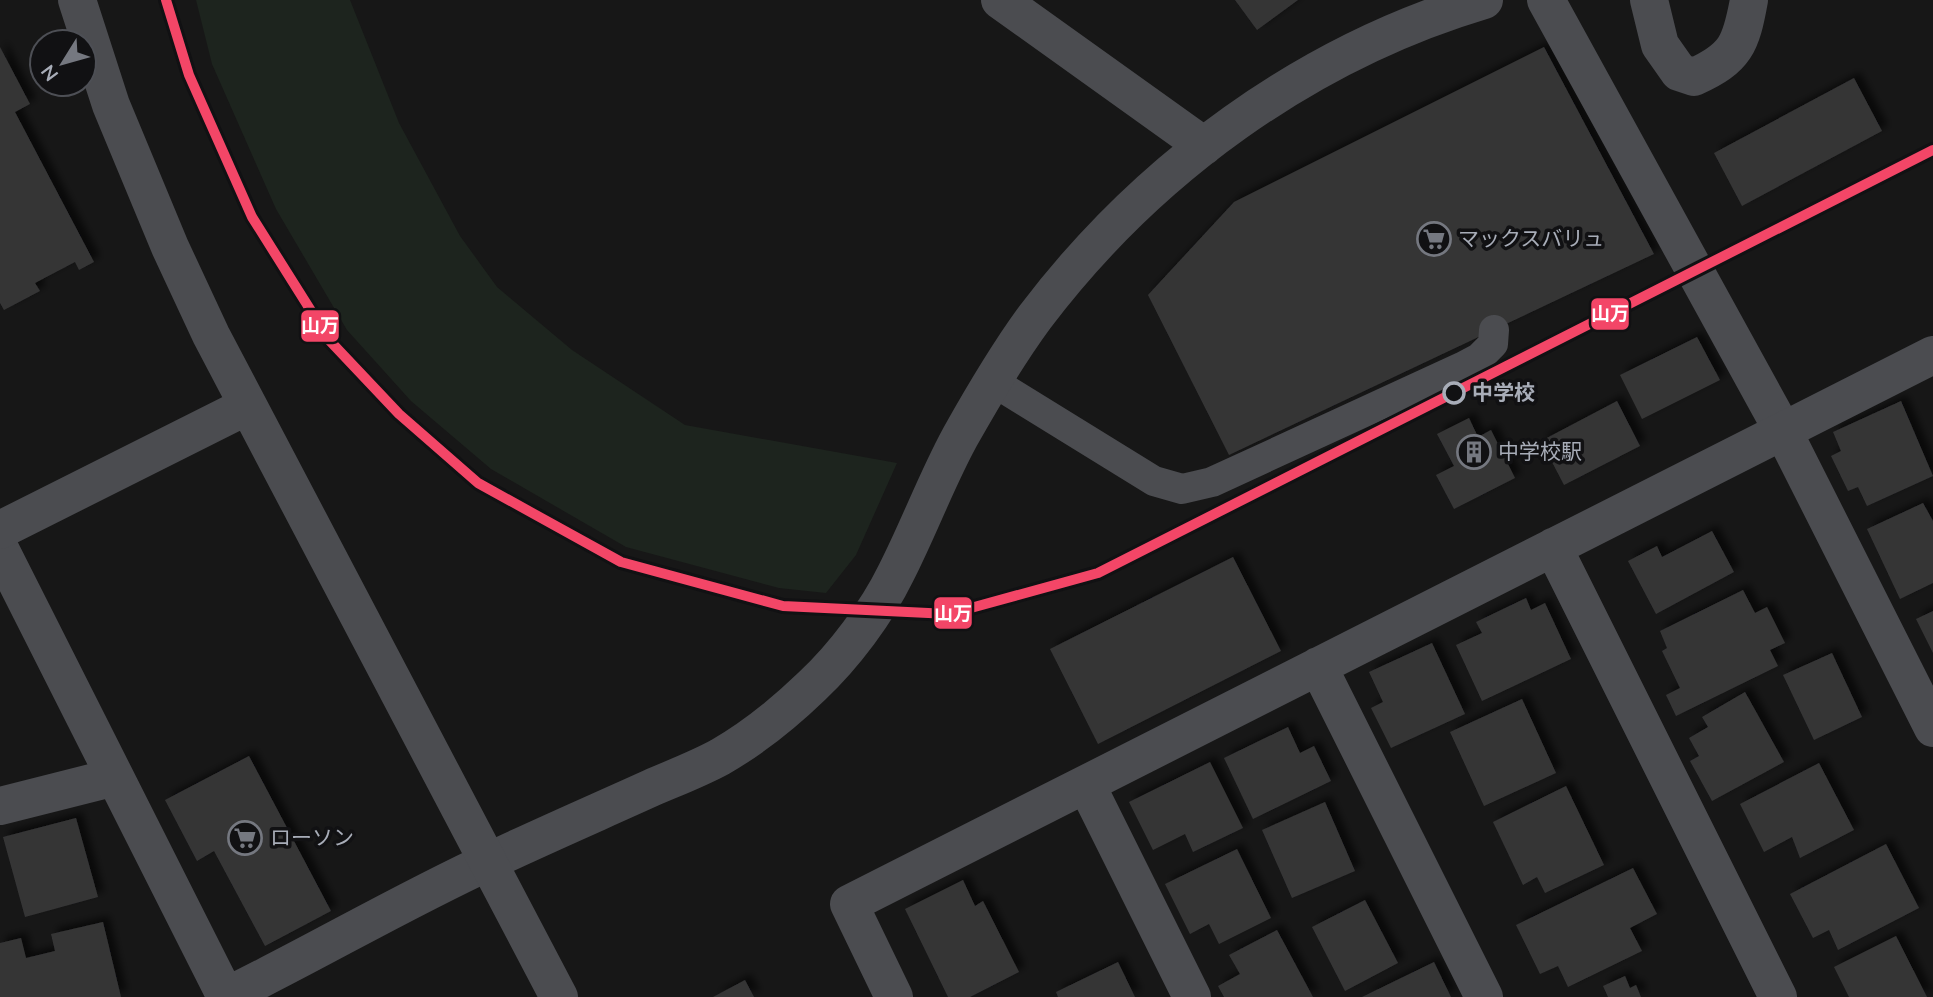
<svg xmlns="http://www.w3.org/2000/svg" width="1933" height="997" font-family="Mulish,'Noto Sans JP',sans-serif">
  <defs>
    <filter id="shadow"><feDropShadow dx="6" dy="-6" stdDeviation="3.5" flood-color="#0009"/></filter>
  </defs>
  <rect width="100%" height="100%" fill="#171717"/>
  <path fill="#1d241e" d="M 196,0 L 350,0 L 399,123 L 460,236 L 497,287 L 572,350 L 685,425 L 897,463 L 856,555 L 826,593 L 779,588 L 626,547 L 491,469 L 411,401 L 347,330 L 276,209 L 212,64 Z"/>
  <path fill="#353536" filter="url(#shadow)" d="M 1235,0 L 1298,0 L 1257,30 Z
    M 0,47 L 30,104 L 15,112 L 94,262 L 79,270 L 75,262 L 35,283 L 40,291 L 4,310 L 0,303 Z
    M 1544,47 L 1654,254 L 1229,455 L 1148,295 L 1234,202 Z
    M 1854,78 L 1882,131 L 1742,206 L 1714,153 Z
    M 1697,337 L 1720,380 L 1642,419 L 1620,375 Z
    M 1617,401 L 1640,446 L 1564,485 L 1541,441 Z
    M 1901,401 L 1933,476 L 1867,506 L 1858,487 L 1848,491 L 1831,456 L 1841,451 L 1833,432 Z
    M 1469,418 L 1478,437 L 1491,430 L 1515,478 L 1454,509 L 1436,475 L 1454,466 L 1437,434 Z
    M 1923,503 L 1933,521 L 1933,583 L 1900,599 L 1867,529 Z
    M 1712,531 L 1734,572 L 1656,614 L 1628,561 L 1657,546 L 1662,557 Z
    M 1233,557 L 1281,651 L 1098,744 L 1050,649 Z
    M 1743,590 L 1755,613 L 1767,607 L 1785,643 L 1770,650 L 1778,666 L 1676,716 L 1666,695 L 1680,688 L 1662,651 L 1667,648 L 1660,631 Z
    M 1526,598 L 1531,610 L 1545,603 L 1571,659 L 1482,701 L 1456,645 L 1482,633 L 1476,622 Z
    M 1933,611 L 1933,653 L 1916,619 Z
    M 1432,643 L 1465,714 L 1391,748 L 1371,708 L 1383,702 L 1369,672 Z
    M 1832,653 L 1862,717 L 1814,740 L 1783,675 Z
    M 1745,692 L 1784,762 L 1712,801 L 1690,761 L 1699,756 L 1689,738 L 1708,727 L 1702,717 Z
    M 1522,699 L 1556,773 L 1484,806 L 1450,732 Z
    M 1288,727 L 1300,753 L 1314,746 L 1331,781 L 1253,819 L 1224,758 Z
    M 249,756 L 331,911 L 265,946 L 214,851 L 197,861 L 165,800 Z
    M 1210,762 L 1243,828 L 1193,852 L 1185,834 L 1153,850 L 1129,802 Z
    M 1819,763 L 1854,830 L 1800,858 L 1792,837 L 1764,852 L 1740,804 Z
    M 1566,786 L 1604,865 L 1545,893 L 1537,877 L 1523,885 L 1493,822 Z
    M 1325,802 L 1355,871 L 1292,898 L 1262,830 Z
    M 76,818 L 98,897 L 25,917 L 3,837 Z
    M 1886,844 L 1919,908 L 1838,950 L 1829,930 L 1813,938 L 1790,894 Z
    M 1237,849 L 1271,918 L 1219,944 L 1209,924 L 1190,934 L 1165,884 Z
    M 1633,868 L 1657,914 L 1630,928 L 1642,951 L 1568,987 L 1558,966 L 1540,974 L 1516,925 Z
    M 963,880 L 975,906 L 983,901 L 1019,972 L 970,997 L 948,997 L 905,909 Z
    M 1365,900 L 1398,963 L 1345,991 L 1312,927 Z
    M 103,922 L 121,997 L 0,997 L 0,943 L 21,938 L 26,958 L 55,951 L 51,934 Z
    M 1277,930 L 1313,997 L 1224,997 L 1218,986 L 1240,974 L 1229,955 Z
    M 1896,936 L 1927,997 L 1849,997 L 1834,967 Z
    M 1118,962 L 1135,997 L 1058,997 L 1056,992 Z
    M 1434,962 L 1451,997 L 1362,997 Z
    M 1625,976 L 1630,988 L 1636,985 L 1641,997 L 1608,997 L 1603,986 Z
    M 745,980 L 754,997 L 713,997 Z"/>
  <g fill="none" stroke-linecap="round" stroke-linejoin="round">
    <path stroke="#4b4c50" stroke-width="30" d="M 992,381 L 1154,481 L 1182,489 L 1212,482 L 1462,367 L 1479,358 L 1493,344 L 1494,330"/>
    <path stroke="#4b4c50" stroke-width="38" d="M 1546,0 L 1783,431"/>
    <path stroke="#4b4c50" stroke-width="38" d="M 1000,0 L 1204,146
      M 1649,0 L 1660,45 L 1679,72 L 1694,77 C 1736,58 1741,44 1749,0
      M 1783,431 L 1933,728
      M 1553,547 L 1778,997
      M 0,549 L 226,997
      M 1318,666 L 1484,997
      M 1086,784 L 1192,997
      M 0,806 L 115,777
      M 225,997 C 315,953 401,902 492,860 C 545,835 598,812 651,788 C 674,778 698,769 720,757 C 753,738 784,713 812,686 C 844,656 877,612 896,573 C 919,528 936,481 960,437 C 983,396 1007,355 1035,317 C 1147,169 1306,53 1484,0
      M 894,997 L 849,904 L 1933,355"/>
    <path stroke="#4b4c50" stroke-width="38" d="M 77,0 L 111,105 L 170,247 L 211,335 L 559,997
      M 0,530 L 247,406"/>
    <g stroke="#111113" stroke-width="16">
      <path id="metro-1" d="M 166,0 L 189,75 L 252,217 L 330,341 L 399,414 L 478,483 L 621,562 L 783,606 L 949,614 L 1098,573 L 1933,150"/>
    </g>
    <use href="#metro-1" stroke="#f34667" stroke-width="10"/>
  </g>
  <defs>
    <g id="supermarket-ring" transform="scale(1.75)"><circle r="9.5" fill="#111113" stroke="#757880" stroke-width="1.5"/><path d="M-6-5.5h2.5l.6 2H6L4.5 2H-2.5L-4.4-4H-6ZM-1.5 3.2a1.3 1.3 0 1 0 .1 0ZM3 3.2a1.3 1.3 0 1 0 .1 0Z" fill="#757880"/></g>
    <g id="building-ring" transform="scale(1.75)"><circle r="9.5" fill="#111113" stroke="#757880" stroke-width="1.5"/><path d="M-4-6H4V6H1V3H-1V6H-4ZM-2.5-4.3h1.7v1.8h-1.7ZM.8-4.3h1.7v1.8H.8ZM-2.5-1h1.7V.8h-1.7ZM.8-1h1.7V.8H.8Z" fill="#757880"/></g>
  </defs>
  <g fill-rule="evenodd">
    <use href="#supermarket-ring" x="1434" y="239"/>
    <use href="#building-ring" x="1474" y="452"/>
    <use href="#supermarket-ring" x="245" y="838"/>
  </g>
  <circle fill="#111113" stroke="#a8adb8" stroke-width="3.5" cx="1454" cy="393" r="10"/>
  <g text-anchor="middle" stroke-width="7" stroke-linejoin="round" paint-order="stroke">
    <g font-size="21" fill="#a8adb8" stroke="#111113" text-anchor="start">
      <text x="1458" y="246">マックスバリュ</text>
      <text x="1498" y="459">中学校駅</text>
      <text x="270" y="845">ローソン</text>
    </g>
    <g font-size="21" font-weight="bold" fill="#a8adb8" stroke="#111113" text-anchor="start">
      <text x="1472" y="400">中学校</text>
    </g>
  </g>
  <g stroke="#111113" stroke-width="2.5">
    <rect x="1590" y="297" width="40" height="34" rx="7" fill="#f34667"/>
    <rect x="300" y="309" width="40" height="34" rx="7" fill="#f34667"/>
    <rect x="933" y="596" width="40" height="34" rx="7" fill="#f34667"/>
  </g>
  <g font-size="19" text-anchor="middle" font-weight="bold" fill="#fff">
    <text x="1610" y="320">山万</text>
    <text x="320" y="332">山万</text>
    <text x="953" y="620">山万</text>
  </g>
  <g transform="translate(63 63) rotate(233)"><circle r="33" fill="#111113" stroke="#4d4f55" stroke-width="2"/>
  <path d="M0-5L12 26L0 18L-12 26Z" fill="#757880"/>
  <text y="-10" font-size="19" font-weight="bold" text-anchor="middle" fill="#a8adb8">N</text>
  </g>
</svg>
